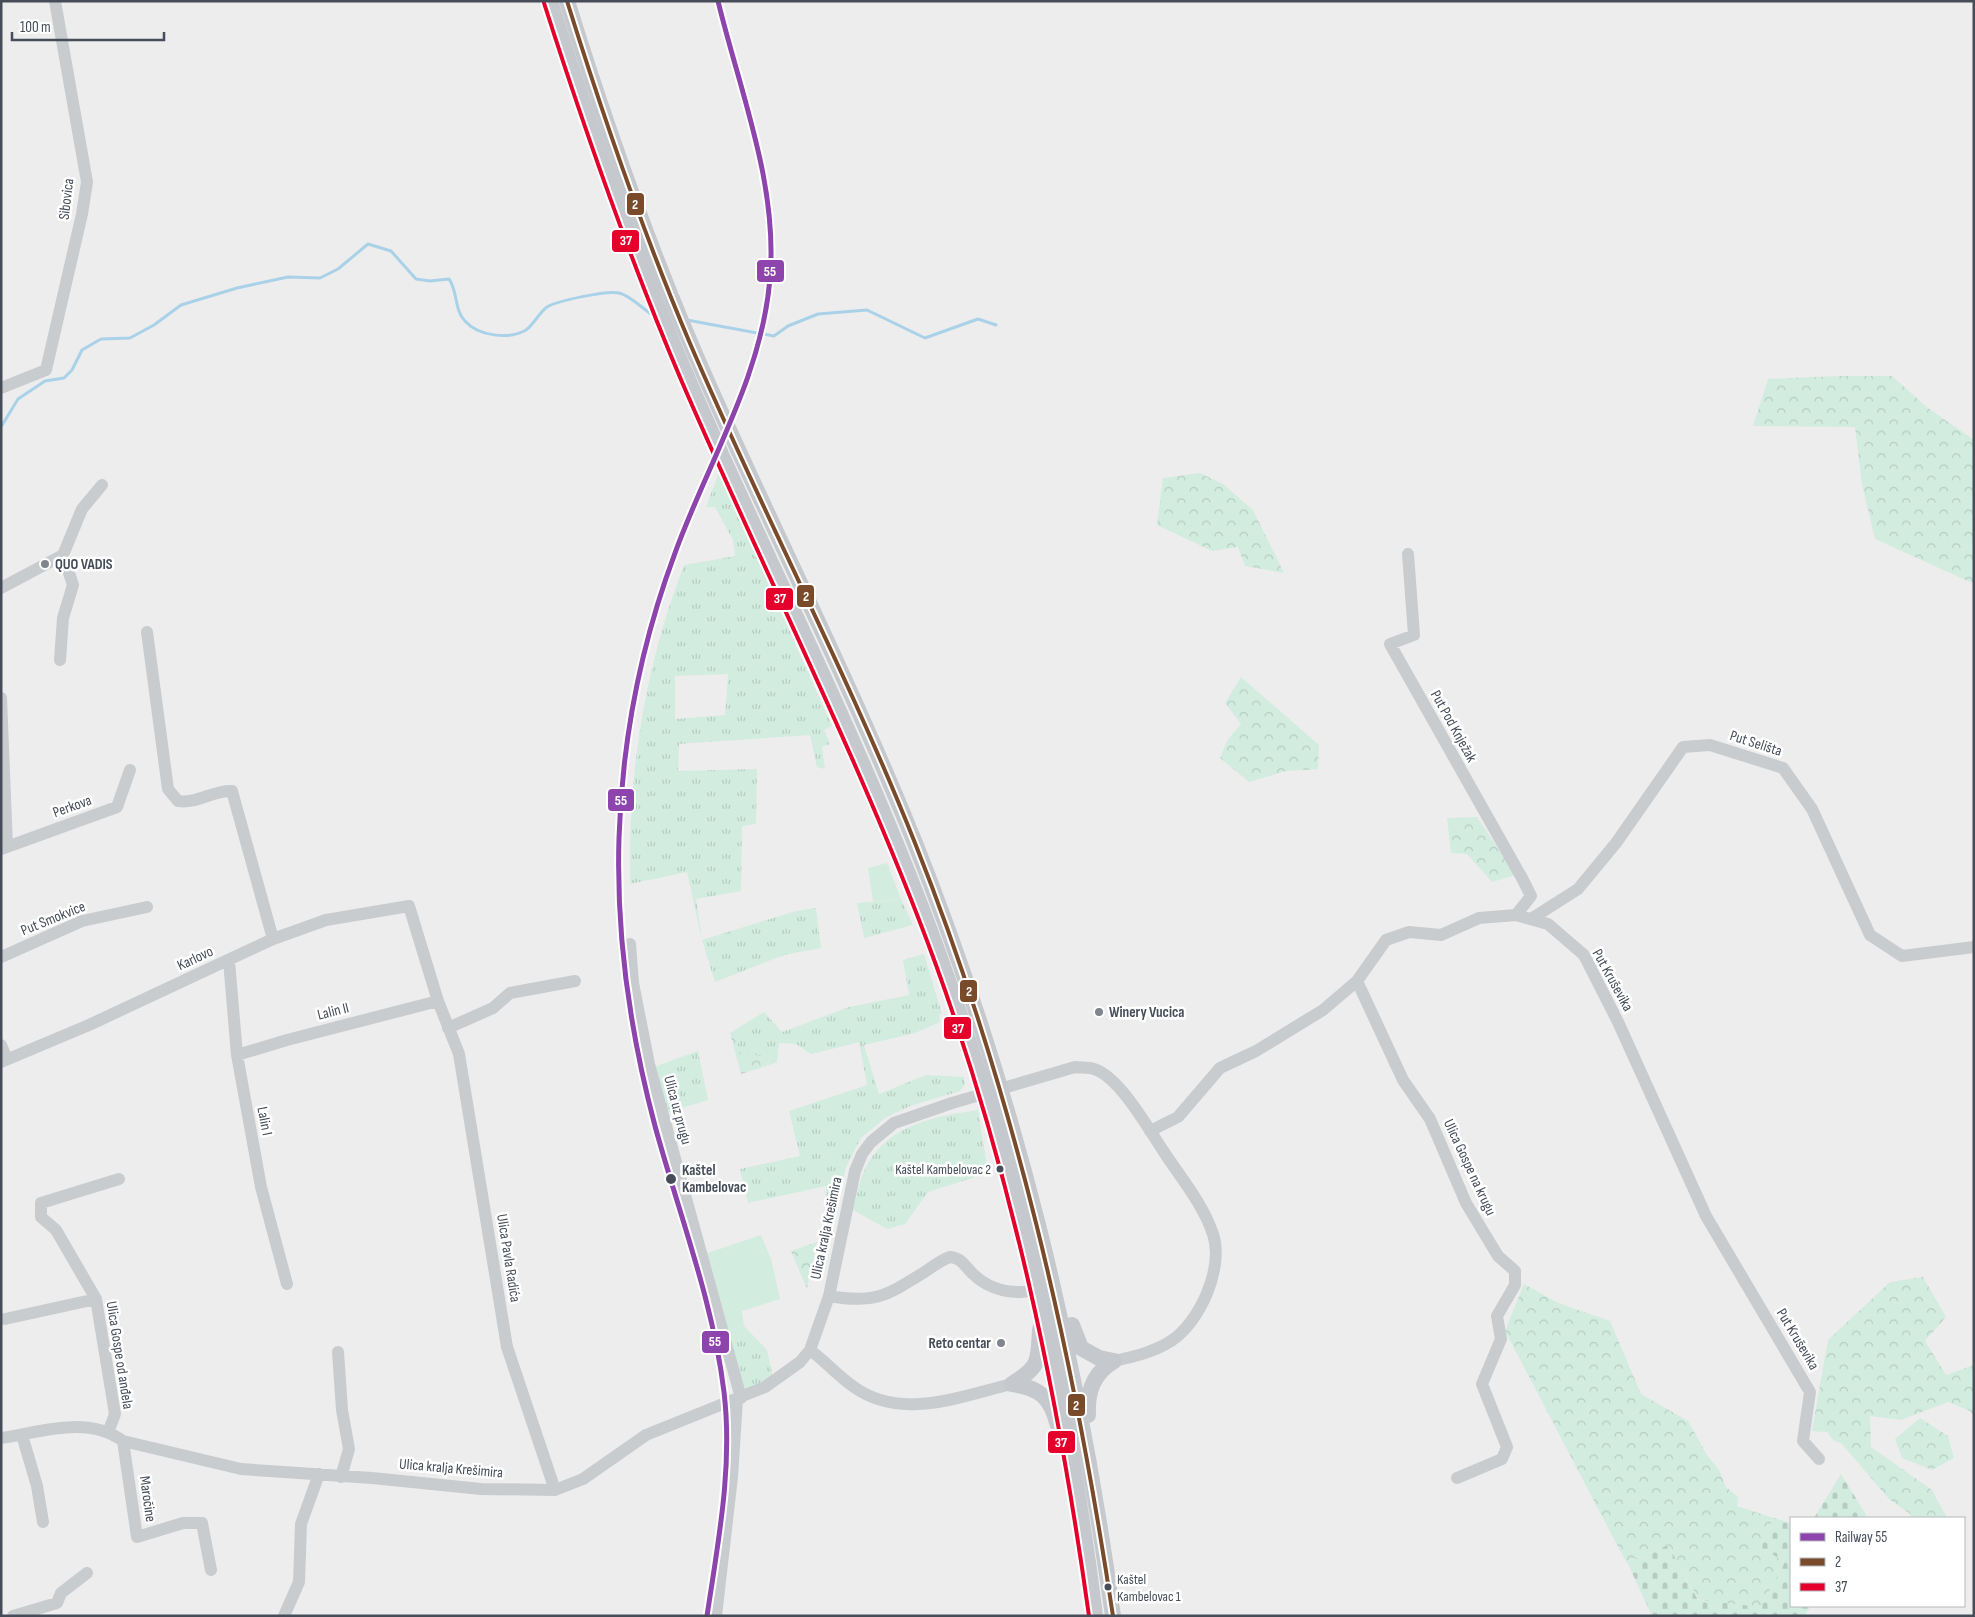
<svg xmlns="http://www.w3.org/2000/svg" width="1975" height="1617" font-family="'Sofia Sans Condensed',sans-serif">
  <defs>
    <pattern id="grass-tufts" width="24" height="20" patternUnits="userSpaceOnUse" patternTransform="scale(1.25)"><rect width="24" height="20" fill="#d2ece0"/><path d="M3 7l-1-3M5 7V3M7 7l1-3M15 17l-1-3M17 17v-4M19 17l1-3" fill="none" stroke="#b6ccc2"/></pattern>
    <pattern id="forest-crowns" width="20" height="18" patternUnits="userSpaceOnUse" patternTransform="scale(1.25)"><rect width="20" height="18" fill="#d2ece0"/><path d="M2 6a3 3 0 1 1 6 0M12 15a3 3 0 1 1 6 0" fill="none" stroke="#b6ccc2"/></pattern>
    <pattern id="cemetery-stones" width="16" height="16" patternUnits="userSpaceOnUse" patternTransform="scale(1.25)"><rect width="16" height="16" fill="#d2ece0"/><path d="M2 7V4a2 2 0 0 1 4 0v3zM10 15v-3a2 2 0 0 1 4 0v3z" fill="#b6ccc2"/></pattern>
  </defs>
  <rect width="100%" height="100%" fill="#eeeded"/>
  <path fill="url(#grass-tufts)" fill-rule="evenodd" d="M 719,472 L 832,726 L 824,730 L 830,744 L 822,747 L 825,769 L 817,767 L 810,735 L 679,744 L 678,771 L 757,769 L 756,824 L 742,826 L 741,891 L 696,899 L 702,940 L 796,911 L 816,908 L 821,948 L 784,955 L 715,982 L 702,940 L 687,872 L 630,884 C 628,775 644,668 684,565 L 735,556 L 733,540 L 715,507 L 706,507 ZM 728,674 L 725,715 L 675,719 L 675,676 Z
    M 901,899 L 913,925 L 864,938 L 857,903 Z
    M 924,954 L 942,1014 L 939,1015 L 940,1022 L 915,1033 L 864,1045 L 879,1094 L 926,1075 L 964,1077 L 965,1084 L 960,1091 L 910,1106 L 885,1118 L 861,1138 L 846,1167 L 827,1255 L 826,1186 L 748,1203 L 740,1169 L 800,1156 L 789,1111 L 867,1085 L 859,1042 L 811,1054 L 796,1044 L 779,1043 L 777,1062 L 766,1066 L 771,1059 L 738,1052 L 738,1028 L 764,1012 L 782,1032 L 849,1007 L 909,995 L 903,960 Z
    M 698,1051 L 708,1100 L 665,1113 L 654,1067 Z
    M 978,1110 L 988,1173 L 928,1192 L 905,1224 L 887,1229 L 853,1210 C 857,1195 860,1176 868,1163 C 891,1124 937,1116 978,1110 Z
    M 744,1326 L 767,1350 L 773,1377 L 744,1390 L 727,1333 Z"/>
  <path fill="url(#forest-crowns)" d="M 1838,376 L 1892,376 L 1928,408 L 1974,440 L 1974,584 L 1875,539 L 1862,485 L 1855,427 L 1753,426 L 1768,379 Z
    M 1200,473 L 1223,484 L 1253,510 L 1284,573 L 1245,566 L 1238,547 L 1212,551 L 1157,525 L 1163,478 Z
    M 1241,677 L 1319,745 L 1318,769 L 1286,771 L 1249,782 L 1220,758 L 1228,739 L 1241,724 L 1225,703 Z
    M 1477,817 L 1516,875 L 1492,882 L 1467,854 L 1451,853 L 1447,818 Z
    M 738,1028 L 738,1052 L 771,1058 L 766,1066 L 741,1074 L 730,1033 Z
    M 817,1242 L 807,1289 L 791,1251 Z
    M 1923,1277 L 1946,1317 L 1925,1341 L 1946,1375 L 1974,1365 L 1974,1416 L 1970,1411 L 1948,1402 L 1901,1420 L 1870,1416 L 1871,1447 L 1932,1490 L 1947,1518 L 1912,1518 L 1910,1514 L 1889,1499 L 1841,1443 L 1834,1441 L 1827,1432 L 1812,1431 L 1828,1340 L 1890,1282 Z
    M 1524,1284 L 1558,1303 L 1610,1321 L 1641,1394 L 1688,1421 L 1707,1455 L 1719,1470 L 1726,1487 L 1738,1497 L 1737,1506 L 1774,1518 L 1759,1546 L 1785,1562 L 1761,1607 L 1716,1604 L 1698,1599 L 1668,1545 L 1626,1562 L 1505,1331 Z
    M 1920,1418 L 1948,1436 L 1954,1458 L 1932,1470 L 1902,1458 L 1895,1439 Z"/>
  <path fill="url(#cemetery-stones)" d="M 1841,1474 L 1868,1518 L 1814,1518 Z
    M 1774,1518 L 1791,1523 L 1791,1606 L 1811,1606 L 1804,1616 L 1652,1616 L 1627,1562 L 1668,1545 L 1698,1600 L 1761,1607 L 1785,1562 L 1759,1546 Z"/>
  <path fill="#d2ece0" d="M 887,863 L 901,899 L 873,901 L 868,868 Z
    M 761,1235 L 771,1259 L 780,1299 L 742,1311 L 744,1326 L 727,1333 L 705,1254 Z"/>
  <g fill="none" stroke-linecap="round" stroke-linejoin="round">
    <path stroke="#a9d2e9" stroke-width="3" d="M 687,320 L 774,336 L 788,326 L 818,314 L 867,310 L 925,338 L 978,319 L 996,325
      M 1,427 L 18,399 L 45,381 L 64,378 L 72,370 L 82,350 L 101,339 L 130,338 L 154,325 L 181,305 L 237,288 L 288,277 L 320,278 L 338,269 L 368,244 L 391,251 L 416,279 L 430,281 L 449,279 C 458,291 454,310 465,321 C 478,336 509,340 526,330 C 534,324 539,313 547,307 C 557,301 607,290 619,293 C 629,295 642,308 651,314 L 656,315"/>
    <path stroke="#c9ccce" stroke-width="12" d="M 1,388 L 46,370 L 82,214 L 87,182 L 55,1
      M 1408,554 L 1414,635 L 1390,644 L 1522,878 L 1531,896 L 1516,915
      M 1,588 L 63,555 L 82,509 L 102,485
      M 147,632 L 168,789 L 178,801 C 197,804 213,790 232,791 L 273,939
      M 60,660 L 63,618 L 73,585 L 63,555
      M 1,698 L 7,846
      M 1,849 L 117,807 L 130,770
      M 1531,919 L 1578,889 L 1616,843 L 1683,747 L 1710,745 L 1783,768 L 1812,809 L 1870,935 L 1902,956 L 1974,947
      M 630,944 L 633,983 L 649,1064 L 741,1398
      M 1,957 L 82,921 L 147,907
      M 229,961 L 237,1055 L 261,1187 L 287,1284
      M 1357,981 L 1403,1080 L 1430,1119 L 1466,1203 L 1498,1256 L 1515,1271 L 1515,1285 L 1497,1316 L 1501,1339 L 1482,1384 L 1507,1447 L 1502,1459 L 1457,1478
      M 448,1028 L 493,1008 L 510,993 L 575,981
      M 1,1045 L 7,1059
      M 237,1055 L 287,1040 L 438,1001
      M 1,1062 L 89,1025 L 273,939 L 326,920 L 409,906 L 438,1001 L 459,1054 L 507,1347 L 555,1490
      M 1150,1131 L 1178,1117 L 1220,1068 L 1256,1051 L 1323,1010 L 1357,981 L 1386,940 L 1409,932 L 1441,935 L 1479,918 L 1516,915 L 1548,924 L 1584,955 L 1618,1022 L 1706,1216 L 1810,1392 L 1803,1441 L 1819,1459
      M 829,1296 C 874,1304 886,1296 923,1273 C 932,1267 941,1260 950,1257 C 961,1258 964,1265 972,1273 C 990,1291 1014,1295 1038,1290
      M 5,1319 L 96,1299
      M 810,1350 C 825,1361 838,1376 854,1387 C 901,1421 961,1396 1012,1384
      M 338,1352 L 342,1410 L 349,1449 L 341,1477
      M 109,1430 L 115,1414 L 96,1299 L 56,1230 L 41,1217 L 41,1203 L 119,1179
      M 22,1435 L 37,1486 L 43,1522
      M 1,1438 C 42,1432 87,1415 123,1441 L 241,1469 L 372,1478 L 481,1489 L 555,1490 L 583,1479 L 646,1435 L 765,1387 L 800,1362 L 810,1350 L 829,1296 L 855,1171 L 862,1154 L 871,1142 L 894,1123 L 952,1103 L 1075,1067 C 1081,1068 1088,1067 1094,1069 C 1120,1077 1149,1130 1164,1152 C 1181,1178 1203,1204 1213,1234 C 1224,1268 1200,1322 1171,1341 C 1154,1352 1133,1357 1114,1361
      M 123,1441 L 137,1537 L 183,1523 L 202,1523 L 211,1570
      M 13,1616 L 57,1603 L 61,1593 L 87,1573
      M 284,1616 L 299,1582 L 301,1524 L 319,1474
      M 716,1616 L 732,1477 L 737,1400"/>
    <path stroke="#c5c8cc" stroke-width="16" d="M 550,1 C 596,149 649,295 713,436 C 778,582 850,726 909,876 C 1003,1113 1064,1362 1095,1616
      M 567,1 C 608,133 654,263 710,388 C 778,540 853,689 915,843 C 1015,1095 1076,1348 1113,1616
      M 1072,1325 L 1081,1348 L 1099,1358 L 1114,1361
      M 1012,1384 C 1041,1388 1051,1398 1058,1426
      M 1012,1384 C 1041,1366 1038,1361 1040,1329
      M 1088,1415 C 1087,1392 1093,1373 1114,1361"/>
    <g stroke="#fff" stroke-width="8">
      <path id="bus-1" d="M 567,1 C 603,116 642,230 689,341 C 761,510 847,672 915,843 C 1014,1092 1073,1351 1113,1616"/>
    </g>
    <g stroke="#fff" stroke-width="8">
      <path id="bus-2" d="M 544,3 C 585,131 629,258 682,382 C 766,577 863,765 936,965 C 1012,1175 1058,1394 1089,1616"/>
    </g>
    <use href="#bus-1" stroke="#7a4b2a" stroke-width="4"/>
    <use href="#bus-2" stroke="#e4002b" stroke-width="4"/>
    <g stroke="#fff" stroke-width="9">
      <path id="rail-1" d="M 707,1616 C 718,1542 733,1467 724,1392 C 713,1301 679,1214 655,1126 C 630,1032 616,935 619,838 C 622,741 641,644 675,553 C 708,462 762,377 770,278 C 778,184 740,92 718,1"/>
    </g>
    <use href="#rail-1" stroke="#8e44ad" stroke-width="5"/>
  </g>
  <g fill="#81858d" stroke="#fff" stroke-width="2">
    <circle cx="45" cy="564" r="5"/>
    <circle cx="1099" cy="1012" r="5"/>
    <circle cx="1001" cy="1343" r="5"/>
  </g>
  <g fill="#464d59" stroke="#fff" stroke-width="2">
    <circle cx="1000" cy="1169" r="4.5"/>
    <circle cx="671" cy="1179" r="6"/>
    <circle cx="1108" cy="1587" r="4.5"/>
  </g>
  <g text-anchor="middle" stroke-width="5" stroke-linejoin="round" paint-order="stroke">
    <g font-size="14" fill="#464d59" stroke="#fff" text-anchor="end">
      <text x="991" y="1174">Kaštel Kambelovac 2</text>
      <text x="1117" y="1584" text-anchor="start">Kaštel<tspan x="1117" dy="17">Kambelovac 1</tspan></text>
    </g>
    <g font-size="15" fill="#464d59" stroke="#fff">
      <text transform="translate(66 199) rotate(-83)" y="5">Sibovica</text>
      <text transform="translate(1454 726) rotate(61)" y="5">Put Pod Knježak</text>
      <text transform="translate(1756 743) rotate(18)" y="5">Put Selišta</text>
      <text transform="translate(72 806) rotate(-20)" y="5">Perkova</text>
      <text transform="translate(53 918) rotate(-22)" y="5">Put Smokvice</text>
      <text transform="translate(195 958) rotate(-25)" y="5">Karlovo</text>
      <text transform="translate(1613 980) rotate(61)" y="5">Put Kruševika</text>
      <text transform="translate(333 1011) rotate(-14)" y="5">Lalin II</text>
      <text transform="translate(678 1110) rotate(75)" y="5">Ulica uz prugu</text>
      <text transform="translate(265 1121) rotate(79)" y="5">Lalin I</text>
      <text transform="translate(1470 1167) rotate(65)" y="5">Ulica Gospe na krugu</text>
      <text transform="translate(826 1228) rotate(-78)" y="5">Ulica kralja Krešimira</text>
      <text transform="translate(509 1258) rotate(81)" y="5">Ulica Pavla Radića</text>
      <text transform="translate(1798 1339) rotate(59)" y="5">Put Kruševika</text>
      <text transform="translate(120 1355) rotate(81)" y="5">Ulica Gospe od anđela</text>
      <text transform="translate(451 1468) rotate(5)" y="5">Ulica kralja Krešimira</text>
      <text transform="translate(148 1499) rotate(82)" y="5">Maročine</text>
    </g>
    <g font-size="15" font-weight="bold" fill="#464d59" stroke="#fff" text-anchor="start">
      <text x="55" y="569">QUO VADIS</text>
      <text x="1109" y="1017">Winery Vucica</text>
      <text x="991" y="1348" text-anchor="end">Reto centar</text>
    </g>
    <g font-size="15" font-weight="bold" fill="#464d59" stroke="#fff" text-anchor="start">
      <text x="682" y="1175">Kaštel<tspan x="682" dy="17">Kambelovac</tspan></text>
    </g>
  </g>
  <g stroke="#fff" stroke-width="2">
    <rect x="626" y="192" width="19" height="24" rx="5" fill="#7a4b2a"/>
    <rect x="611" y="229" width="29" height="24" rx="5" fill="#e4002b"/>
    <rect x="756" y="259" width="29" height="24" rx="5" fill="#8e44ad"/>
    <rect x="796" y="584" width="19" height="24" rx="5" fill="#7a4b2a"/>
    <rect x="765" y="587" width="29" height="24" rx="5" fill="#e4002b"/>
    <rect x="607" y="788" width="28" height="24" rx="5" fill="#8e44ad"/>
    <rect x="959" y="979" width="19" height="24" rx="5" fill="#7a4b2a"/>
    <rect x="943" y="1016" width="29" height="24" rx="5" fill="#e4002b"/>
    <rect x="701" y="1330" width="29" height="24" rx="5" fill="#8e44ad"/>
    <rect x="1067" y="1393" width="19" height="24" rx="5" fill="#7a4b2a"/>
    <rect x="1047" y="1430" width="29" height="24" rx="5" fill="#e4002b"/>
  </g>
  <g font-size="14" text-anchor="middle" font-weight="bold" fill="#fff">
    <text x="635" y="209">2</text>
    <text x="626" y="245">37</text>
    <text x="770" y="276">55</text>
    <text x="806" y="601">2</text>
    <text x="780" y="603">37</text>
    <text x="621" y="805">55</text>
    <text x="969" y="996">2</text>
    <text x="958" y="1033">37</text>
    <text x="715" y="1346">55</text>
    <text x="1076" y="1410">2</text>
    <text x="1061" y="1447">37</text>
  </g>
  <rect width="1975" height="1617" fill="none" stroke="#464d59" stroke-width="5"/>
  <rect x="1790" y="1517" width="175" height="90" fill="#ffffff" stroke="#b5b8bd"/>
  <rect x="1800" y="1533" width="25" height="8" fill="#8e44ad" stroke="#b5b8bd"/>
  <text x="1835" y="1542" font-size="15" fill="#464d59">Railway 55</text>
  <rect x="1800" y="1558" width="25" height="8" fill="#7a4b2a" stroke="#b5b8bd"/>
  <text x="1835" y="1567" font-size="15" fill="#464d59">2</text>
  <rect x="1800" y="1583" width="25" height="8" fill="#e4002b" stroke="#b5b8bd"/>
  <text x="1835" y="1592" font-size="15" fill="#464d59">37</text>
  <path d="M12 32v8h152v-8" fill="none" stroke="#464d59" stroke-width="2.5"/>
  <text x="20" y="32" font-size="15" fill="#464d59" stroke="#ffffff" stroke-width="4" paint-order="stroke">100 m</text>
</svg>
